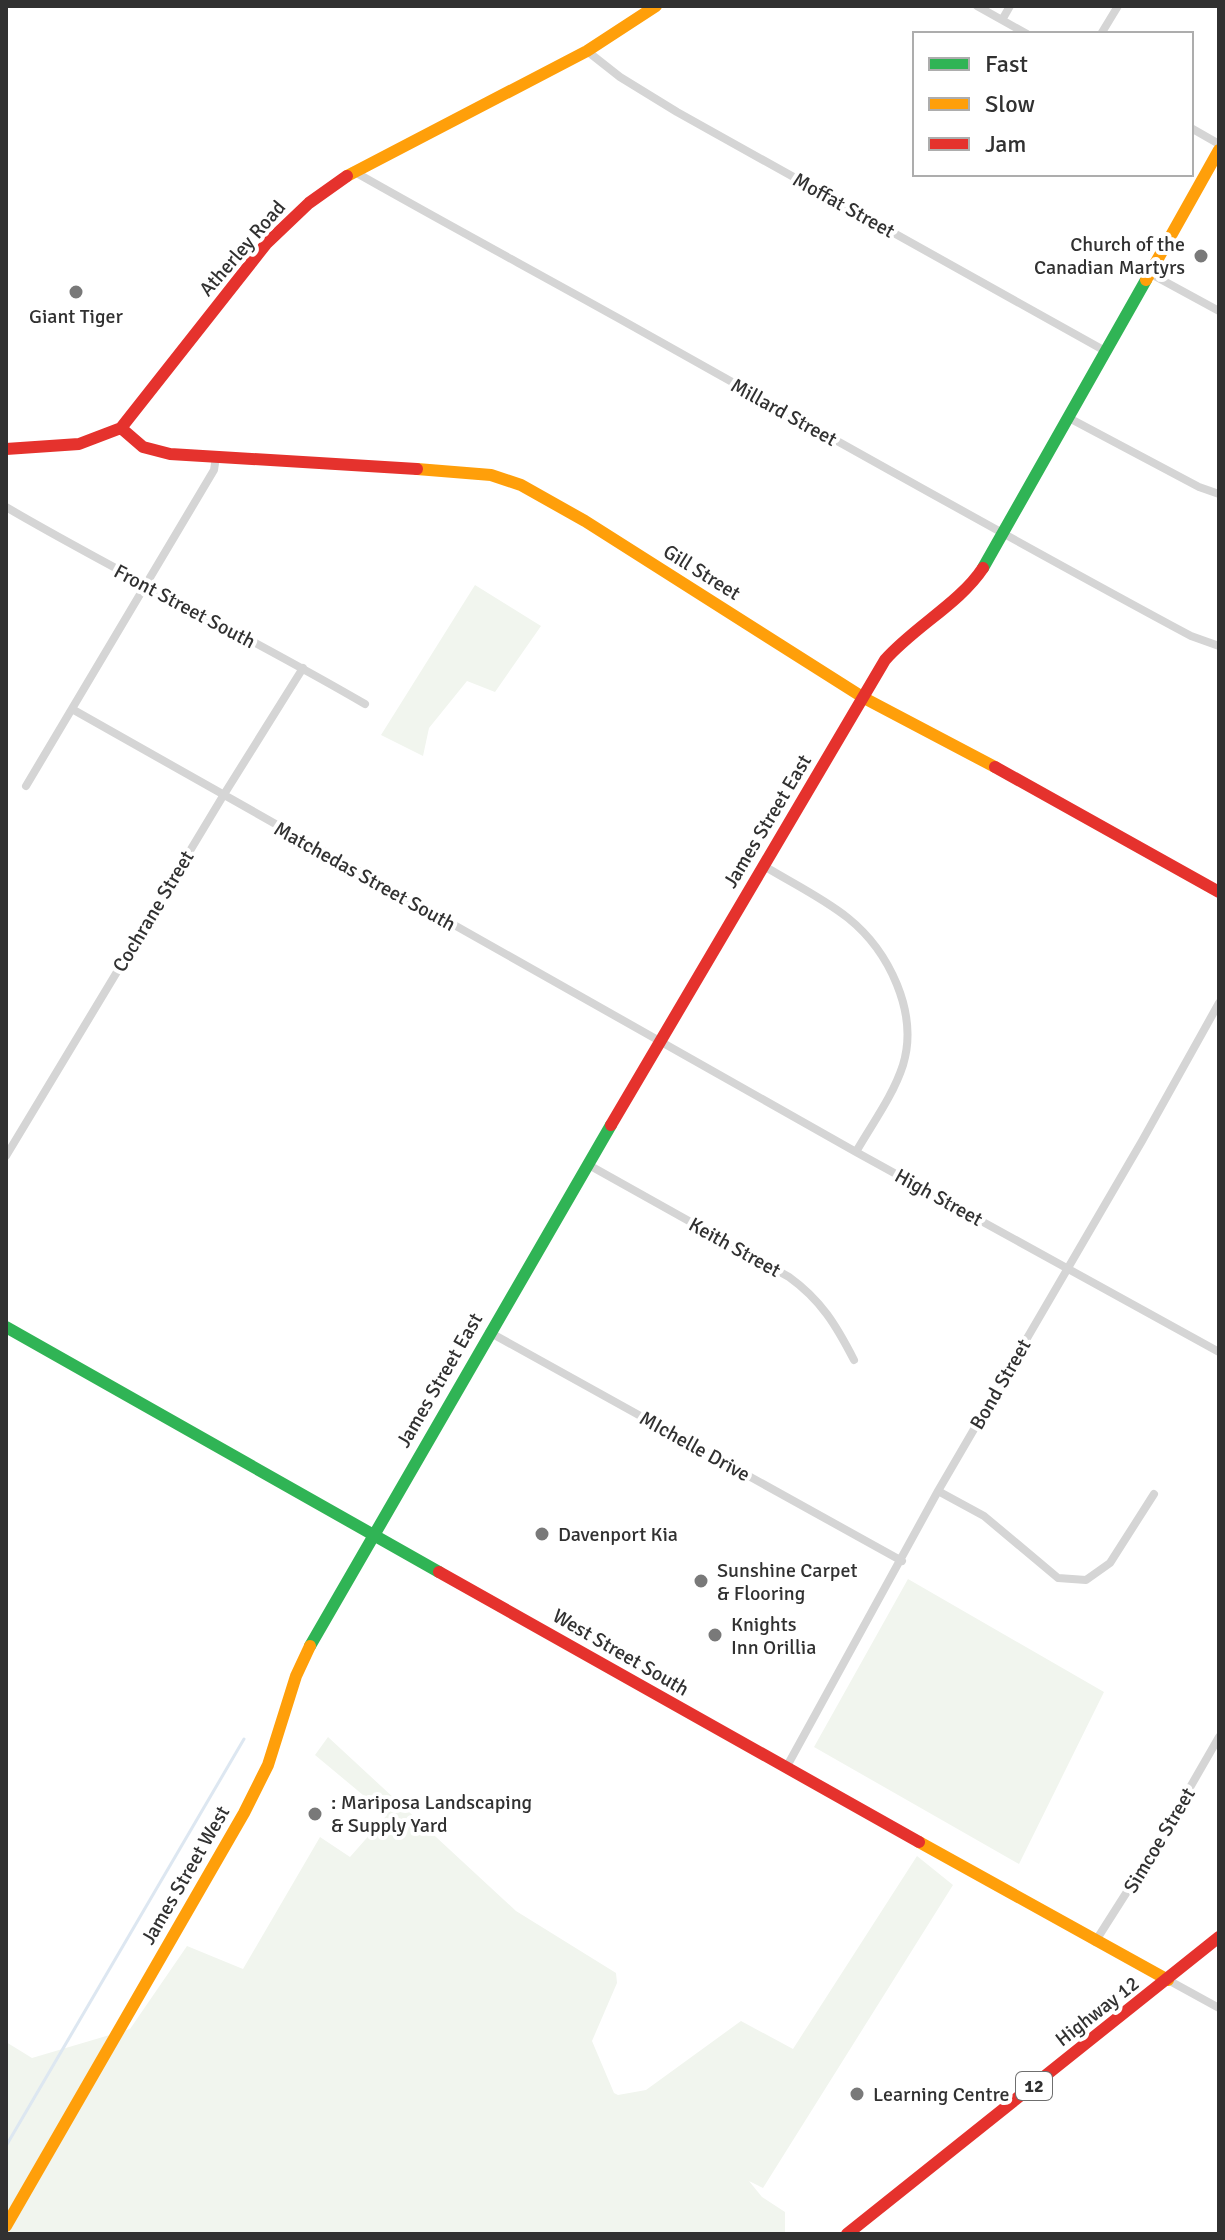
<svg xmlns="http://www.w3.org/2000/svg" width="1225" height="2240" font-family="Signika,sans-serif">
  <rect width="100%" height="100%" fill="#fff"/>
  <path fill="#f1f5ee" d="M 475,585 L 541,626 L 495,692 L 467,681 L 429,728 L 423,756 L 381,735 Z
    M 908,1579 L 1104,1692 L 1019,1864 L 814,1747 Z
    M 328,1737 L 516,1911 L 616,1973 L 617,1983 L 592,2041 L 614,2093 L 618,2095 L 646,2090 L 741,2021 L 793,2049 L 917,1856 L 953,1885 L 763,2188 L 749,2181 L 762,2197 L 785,2212 L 785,2234 L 6,2234 L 6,2042 L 32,2058 L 130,2029 L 187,1946 L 243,1969 L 320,1837 L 350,1857 L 387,1815 L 315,1755 Z"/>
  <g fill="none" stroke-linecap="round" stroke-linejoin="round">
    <path stroke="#dde7f1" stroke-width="3" d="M 6,2146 L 244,1739"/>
    <path stroke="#d5d5d5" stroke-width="8" d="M 977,6 L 1027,34
      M 1002,20 L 1010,6
      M 1101,34 L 1118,6
      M 587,51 L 620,77 L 677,112 L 1107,352
      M 1191,128 L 1219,144
      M 353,171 C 441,221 530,269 618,318 C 809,425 999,533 1191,636 L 1219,646
      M 1151,274 L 1219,311
      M 1069,418 L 1199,487 L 1219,494
      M 6,507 C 124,576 247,635 365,704
      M 72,709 L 856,1152 L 1219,1352
      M 26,786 L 214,470 L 216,457
      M 764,866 C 792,883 823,898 848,918 C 889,951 919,1013 903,1065 C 893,1096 872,1124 856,1152
      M 6,1156 L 223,796 L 303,668
      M 587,1164 L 789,1277 C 821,1300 836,1325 854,1360
      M 489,1332 L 902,1561
      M 938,1491 L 984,1516 L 1058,1578 L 1086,1580 L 1110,1563 L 1154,1494
      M 786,1768 L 938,1491 L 1142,1141 L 1219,1003
      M 1095,1942 L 1158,1843 L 1219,1737
      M 1168,1980 L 1219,2008"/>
    <path stroke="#30b455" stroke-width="12" d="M 983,568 L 1146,280
      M 6,1327 L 439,1572
      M 310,1646 L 611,1125"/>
    <path stroke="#ff9f0a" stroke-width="12" d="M 347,176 L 587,51 L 656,6
      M 1146,280 L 1219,150
      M 417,469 L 491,475 L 521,485 L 585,521 L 864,698 L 995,767
      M 919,1842 L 1168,1980
      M 6,2226 L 244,1813 L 268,1765 L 296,1676 L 310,1646"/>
    <path stroke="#e5322d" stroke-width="12" d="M 121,428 L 143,447 L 170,454 L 417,469
      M 6,449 L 79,444 L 121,428 L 266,244 L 309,203 L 347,176
      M 995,767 L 1219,892
      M 611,1125 L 885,660 C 914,627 960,603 983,568
      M 439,1572 L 919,1842
      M 847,2234 L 1219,1937"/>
  </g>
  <g fill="#797979" stroke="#fff" stroke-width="3">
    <circle cx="1201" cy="256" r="8"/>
    <circle cx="76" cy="292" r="8"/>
    <circle cx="542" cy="1534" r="8"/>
    <circle cx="701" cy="1581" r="8"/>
    <circle cx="715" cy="1635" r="8"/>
    <circle cx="315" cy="1814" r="8"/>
    <circle cx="857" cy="2094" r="8"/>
  </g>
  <g text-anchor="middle" stroke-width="8" stroke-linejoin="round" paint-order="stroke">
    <rect fill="#fff" stroke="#6f6f6f" stroke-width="2" x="1016" y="2072" width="36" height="28" rx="6"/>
    <g font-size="18" font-weight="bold" fill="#313131">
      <text x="1034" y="2092">12</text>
    </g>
    <g font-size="20" fill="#313131" stroke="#fff">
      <text transform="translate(844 205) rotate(29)" y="7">Moffat Street</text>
      <text transform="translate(242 248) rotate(-49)" y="7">Atherley Road</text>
      <text transform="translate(784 412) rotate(29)" y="7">Millard Street</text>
      <text transform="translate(702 572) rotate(32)" y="7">Gill Street</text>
      <text transform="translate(185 606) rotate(28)" y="7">Front Street South</text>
      <text transform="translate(767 821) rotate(-59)" y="7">James Street East</text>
      <text transform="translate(365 876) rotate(29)" y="7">Matchedas Street South</text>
      <text transform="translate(153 911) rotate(-59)" y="7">Cochrane Street</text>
      <text transform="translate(939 1197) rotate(29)" y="7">High Street</text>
      <text transform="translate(735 1247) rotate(29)" y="7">Keith Street</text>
      <text transform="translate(439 1380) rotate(-60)" y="7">James Street East</text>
      <text transform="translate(1000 1384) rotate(-60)" y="7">Bond Street</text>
      <text transform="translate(695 1446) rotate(29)" y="7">MIchelle Drive</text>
      <text transform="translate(621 1652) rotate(30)" y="7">West Street South</text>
      <text transform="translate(1159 1840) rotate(-59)" y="7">Simcoe Street</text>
      <text transform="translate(185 1875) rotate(-60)" y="7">James Street West</text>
      <text transform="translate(1097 2011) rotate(-38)" y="7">Highway 12</text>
    </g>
    <g font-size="20" fill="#313131" stroke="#fff" text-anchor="start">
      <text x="1185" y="251" text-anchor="end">Church of the<tspan x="1185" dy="23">Canadian Martyrs</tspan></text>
      <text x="76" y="323" text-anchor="middle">Giant Tiger</text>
      <text x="558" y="1541">Davenport Kia</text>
      <text x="717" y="1577">Sunshine Carpet<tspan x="717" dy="23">&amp; Flooring</tspan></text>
      <text x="731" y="1631">Knights<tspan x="731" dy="23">Inn Orillia</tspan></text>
      <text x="331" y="1809">: Mariposa Landscaping<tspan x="331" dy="23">&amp; Supply Yard</tspan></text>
      <text x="873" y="2101">Learning Centre</text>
    </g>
  </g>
  <rect width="1225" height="2240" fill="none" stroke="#313131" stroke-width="16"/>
  <rect x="913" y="32" width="280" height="144" fill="#ffffff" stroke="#adadad" stroke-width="2"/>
  <rect x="929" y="58" width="40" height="12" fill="#30b455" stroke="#adadad" stroke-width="2"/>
  <text x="985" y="72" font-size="24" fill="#313131">Fast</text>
  <rect x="929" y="98" width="40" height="12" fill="#ff9f0a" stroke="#adadad" stroke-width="2"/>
  <text x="985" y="112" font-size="24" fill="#313131">Slow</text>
  <rect x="929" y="138" width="40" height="12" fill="#e5322d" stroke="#adadad" stroke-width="2"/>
  <text x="985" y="152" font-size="24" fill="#313131">Jam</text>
</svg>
